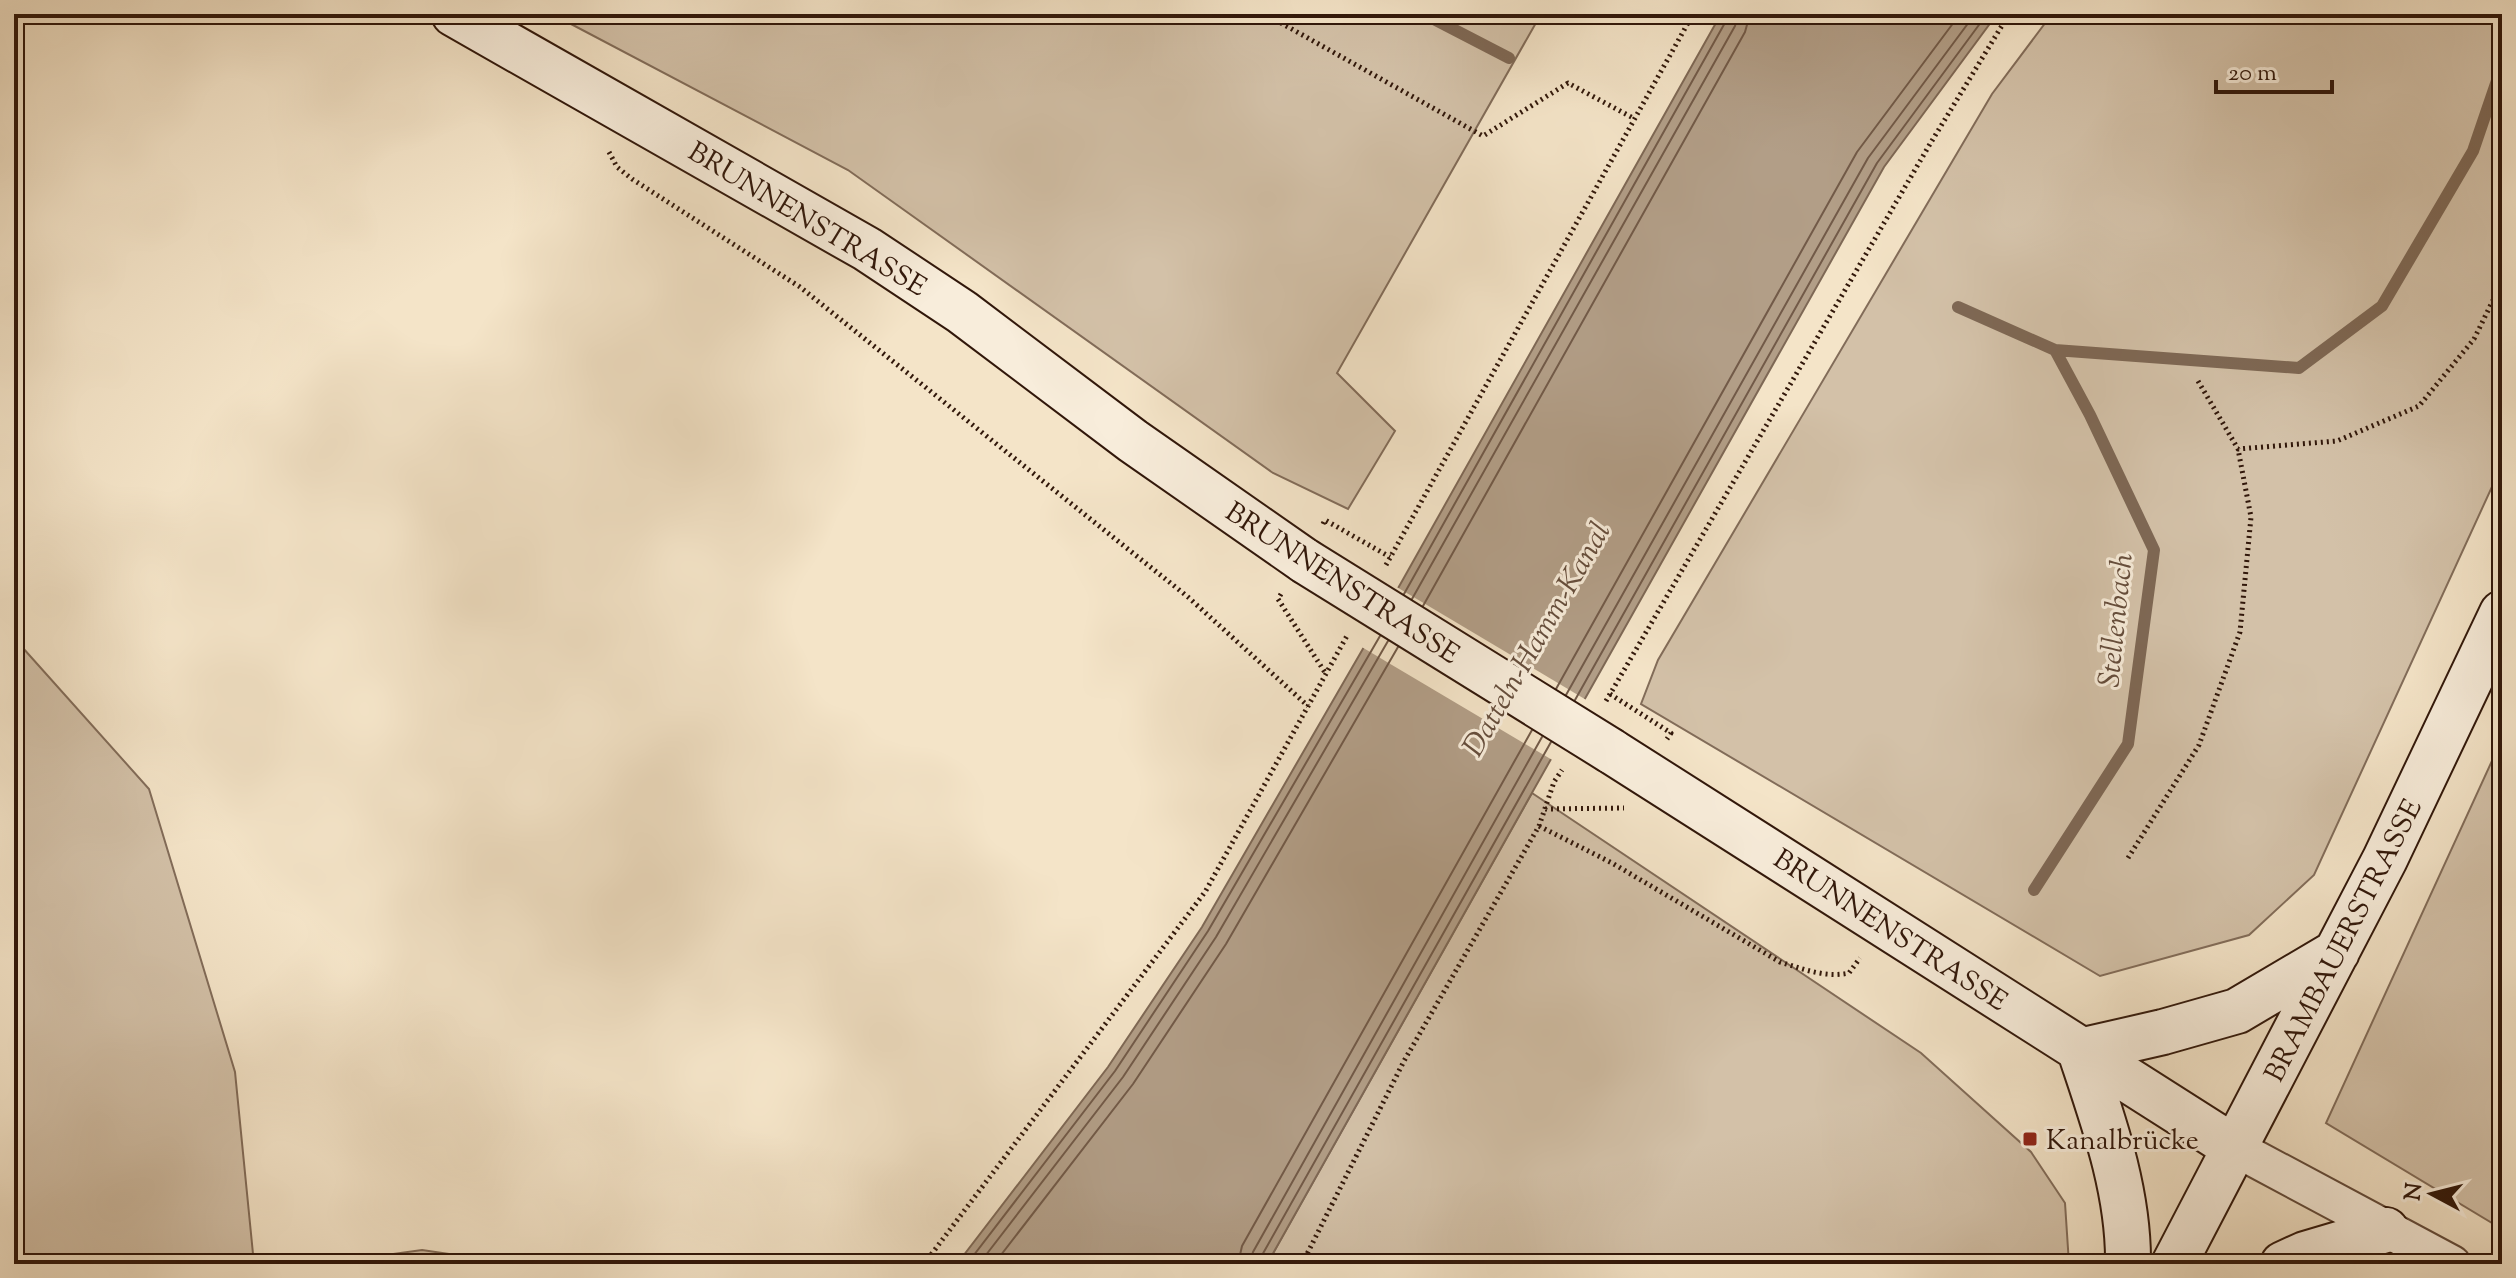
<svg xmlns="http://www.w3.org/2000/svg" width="2516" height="1278" font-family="'Sorts Mill Goudy',serif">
  <rect width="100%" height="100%" fill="#f4e4c8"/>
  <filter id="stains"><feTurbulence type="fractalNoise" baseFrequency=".0025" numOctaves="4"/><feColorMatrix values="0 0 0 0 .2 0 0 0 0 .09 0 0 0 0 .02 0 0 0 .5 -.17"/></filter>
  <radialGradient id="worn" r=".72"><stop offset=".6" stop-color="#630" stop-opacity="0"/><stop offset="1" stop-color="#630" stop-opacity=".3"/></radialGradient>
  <path fill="#d3c1a8" stroke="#826c59" stroke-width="2" d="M 552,14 L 1541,14 L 1337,373 L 1395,431 L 1348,509 L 1273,473 L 848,170 Z
    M 2052,14 L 2502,14 L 2502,465 L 2314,875 L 2249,935 L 2100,976 L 1641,704 L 1658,660 L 1992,94 Z
    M 14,638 L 149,789 L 235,1072 L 254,1264 L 14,1264 Z
    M 2502,739 L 2502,1229 L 2326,1123 Z
    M 1532,793 L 1921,1053 L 2031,1152 L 2065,1203 L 2069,1264 L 1267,1264 Z
    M 422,1250 L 517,1264 L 321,1264 Z"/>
  <path fill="#b29e87" stroke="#7e6855" stroke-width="2" d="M 1721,14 L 1997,14 L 1884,167 L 1267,1264 L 957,1264 L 1108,1067 L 1202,927 L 1401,583 Z"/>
  <path fill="#f4e4c8" d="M 1395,586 L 1588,701 L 1554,761 L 1360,646 Z"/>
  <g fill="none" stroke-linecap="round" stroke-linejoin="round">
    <path stroke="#725a48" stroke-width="2" d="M 1404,594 L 1726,21 L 1727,14
      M 1412,599 L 1735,26 L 1738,14
      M 1423,606 L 1745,32 L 1750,14
      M 1556,689 L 1857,152 L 1960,14
      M 1566,695 L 1868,158 L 1975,14
      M 1575,700 L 1877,163 L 1987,14
      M 967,1264 L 1115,1071 L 1208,931 L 1380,636
      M 979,1264 L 1123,1077 L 1216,937 L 1388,641
      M 994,1264 L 1133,1084 L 1226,944 L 1398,647
      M 1238,1264 L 1242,1246 L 1532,730
      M 1250,1264 L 1253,1252 L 1542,737
      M 1260,1264 L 1261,1257 L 1551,742"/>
    <path stroke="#7e6855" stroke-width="12" d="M 1424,14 L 1509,58
      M 1958,307 L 2055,350 L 2299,368 L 2382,306 L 2473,151 L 2502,66
      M 2034,890 L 2128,744 L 2154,550 L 2090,415 L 2055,350"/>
    <g stroke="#624a3a" stroke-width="40">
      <path id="street" d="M 2235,1148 L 2452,1264"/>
    </g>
    <g stroke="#31170a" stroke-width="48">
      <path id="secondary" d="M 454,14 L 867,249 L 962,312 L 1133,441 L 1305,561
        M 1611,751 L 2235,1148
        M 2080,1051 L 2163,1032 L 2237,1011 L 2337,952
        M 2080,1051 C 2103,1120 2129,1191 2128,1264
        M 2174,1264 L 2385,859 L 2502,613
        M 2283,1264 L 2305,1254 L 2386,1230"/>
    </g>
    <path stroke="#31170a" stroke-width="5" stroke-dasharray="2 4" stroke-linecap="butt" d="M 1265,14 L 1483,136 L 1568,83 L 1635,119
      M 609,152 L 617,167 L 632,179 L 800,287 L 1188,597 L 1308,706
      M 2198,381 L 2238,449 L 2337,441 L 2419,406 L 2474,339 L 2502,282
      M 1323,524 L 1325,520 L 1390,557
      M 1386,565 L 1693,14
      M 1281,594 L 1278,599 L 1326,674
      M 1610,694 L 1671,733 L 1667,739
      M 1606,701 L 1930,144 L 2009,14
      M 1545,809 L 1624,808
      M 1539,826 L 1612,863 L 1780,962 C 1803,969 1825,978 1849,973 L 1860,958
      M 2128,858 L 2199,745 L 2240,632 L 2251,517 L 2238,449
      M 924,1264 L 1205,892 L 1348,634
      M 1302,1264 L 1404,1061 L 1539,826 L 1554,782 L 1562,770"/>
    <use href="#street" stroke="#f8eddb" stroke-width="36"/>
    <use href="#secondary" stroke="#f8eddb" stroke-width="44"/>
    <g stroke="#31170a" stroke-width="48" stroke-linecap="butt">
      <path id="secondary-bridge" d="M 1305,561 L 1611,751"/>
    </g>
    <use href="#secondary-bridge" stroke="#f8eddb" stroke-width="44"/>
  </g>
  <rect fill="#8f2418" stroke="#f8eddb" stroke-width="3" x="2022" y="1131" width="16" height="16" rx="4"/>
  <g text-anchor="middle" stroke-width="6" stroke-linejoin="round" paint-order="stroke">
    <g font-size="28" fill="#31170a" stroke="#f8eddb">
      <text transform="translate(808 218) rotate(31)" y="10">BRUNNENSTRASSE</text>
      <text transform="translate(1343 582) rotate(33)" y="10">BRUNNENSTRASSE</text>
      <text transform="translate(1891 929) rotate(33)" y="10">BRUNNENSTRASSE</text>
      <text transform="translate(2342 940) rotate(-63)" y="10">BRAMBAUERSTRASSE</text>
    </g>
    <g font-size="28" fill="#31170a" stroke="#f8eddb" text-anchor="start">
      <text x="2046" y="1149">Kanalbrücke</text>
    </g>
    <g font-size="30" font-style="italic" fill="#654d3c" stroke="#f8eddb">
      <text transform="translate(2115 620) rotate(-84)" y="10">Stellenbach</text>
      <text transform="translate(1536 639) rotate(-60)" y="10">Datteln-Hamm-Kanal</text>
    </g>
  </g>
  <rect width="2516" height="1278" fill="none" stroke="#f4e4c8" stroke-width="48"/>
  <rect x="16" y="16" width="2484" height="1246" fill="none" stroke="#31170a" stroke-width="4"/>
  <rect x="24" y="24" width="2468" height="1230" fill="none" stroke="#31170a" stroke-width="2"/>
  <g transform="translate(2432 1194) rotate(277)" stroke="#f8eddb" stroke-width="6" paint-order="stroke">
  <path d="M0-6L14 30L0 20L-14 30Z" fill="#31170a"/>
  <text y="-12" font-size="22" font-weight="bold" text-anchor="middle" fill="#31170a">N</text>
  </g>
  <path d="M2216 80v12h116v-12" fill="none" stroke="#31170a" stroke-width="4"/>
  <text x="2228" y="80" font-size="24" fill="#31170a" stroke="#f8eddb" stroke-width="6" paint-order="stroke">20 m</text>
  <rect width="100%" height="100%" filter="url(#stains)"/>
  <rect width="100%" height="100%" fill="url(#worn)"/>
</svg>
